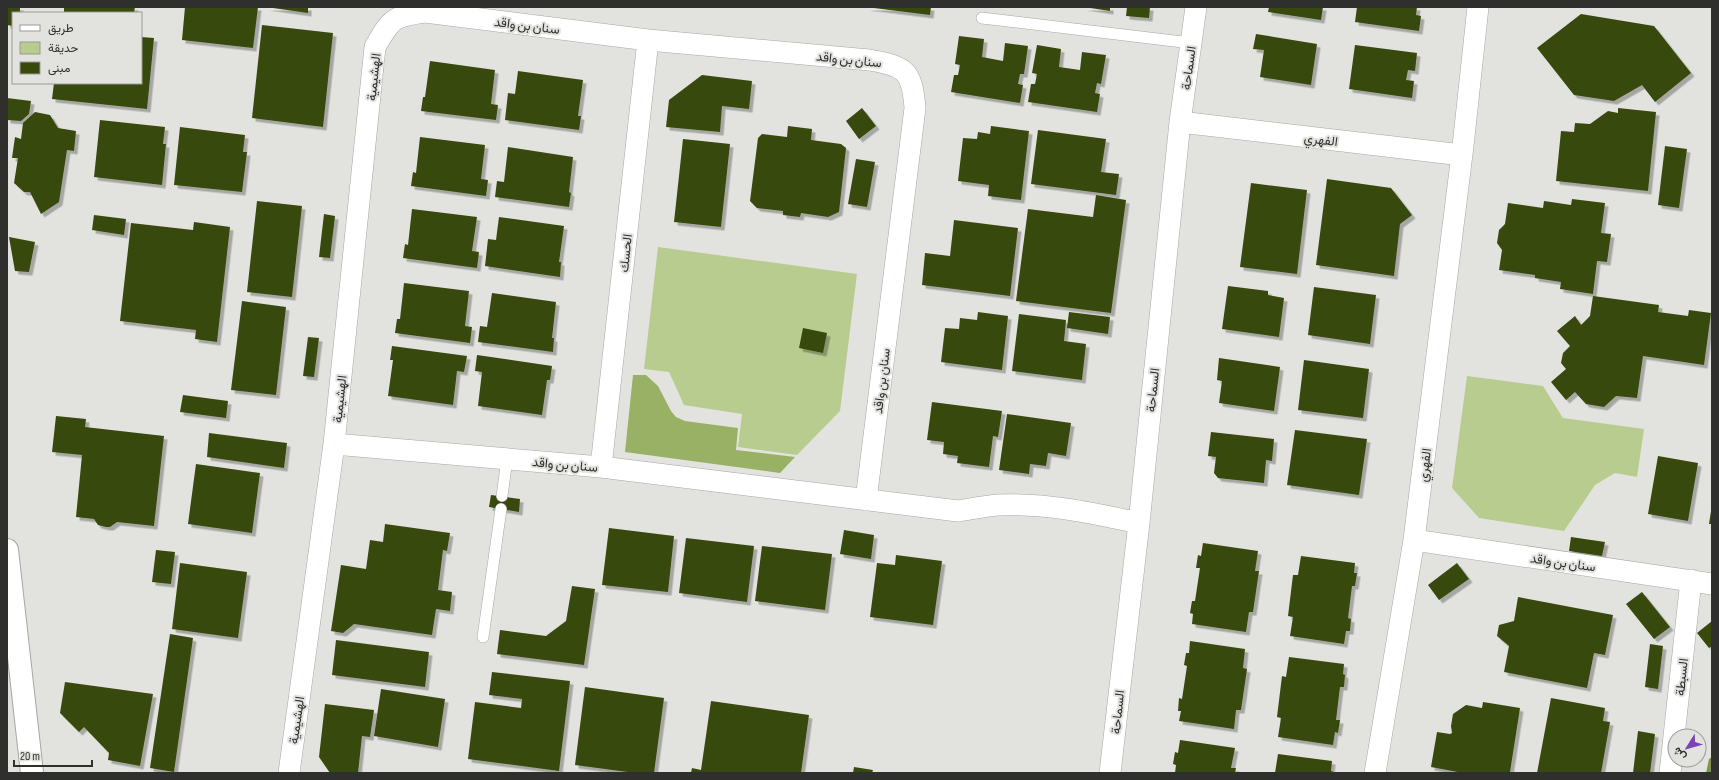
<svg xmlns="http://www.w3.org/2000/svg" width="1719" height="780" font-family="'Sofia Sans Condensed',Vazirmatn,sans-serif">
  <defs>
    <filter id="shadow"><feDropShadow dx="3.5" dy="3.5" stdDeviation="0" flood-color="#0004"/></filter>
  </defs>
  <rect width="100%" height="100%" fill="#e2e3df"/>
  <path fill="#b8cc8f" d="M 658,247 L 857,274 L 840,411 L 797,455 L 738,447 L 742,414 L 684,405 L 669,372 L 644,369 Z
    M 1467,376 L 1543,386 L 1563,418 L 1644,429 L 1637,477 L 1615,473 L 1595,485 L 1564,531 L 1479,518 L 1452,488 Z"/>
  <path fill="#99b165" d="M 633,375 L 646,375 L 658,386 L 671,411 L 676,417 L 685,421 L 738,428 L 736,450 L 795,457 L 780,473 L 625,452 Z"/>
  <path fill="#7e9549" d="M 1712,757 L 1712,773 L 1706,773 L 1709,759 Z"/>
  <path fill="#39480b" filter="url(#shadow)" d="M 7,7 L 20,7 L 20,13 L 13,13 L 13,26 L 7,25 Z
    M 64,7 L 135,7 L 134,13 L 64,13 Z
    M 185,7 L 258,7 L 253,48 L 182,40 Z
    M 266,7 L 308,7 L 308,13 Z
    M 866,7 L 931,7 L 930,15 Z
    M 1084,7 L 1110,7 L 1110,11 Z
    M 1127,7 L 1150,7 L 1149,18 L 1126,16 Z
    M 1269,7 L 1323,7 L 1321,20 L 1268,12 Z
    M 1357,7 L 1417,7 L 1416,15 L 1421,16 L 1419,31 L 1355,22 Z
    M 1581,14 L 1654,26 L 1691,73 L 1655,102 L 1642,85 L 1614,101 L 1574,95 L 1537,48 Z
    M 262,25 L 333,33 L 323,127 L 252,118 Z
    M 1256,34 L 1317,44 L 1311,85 L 1260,77 L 1264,50 L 1253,49 Z
    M 959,36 L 984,39 L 982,57 L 1003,61 L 1005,43 L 1028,46 L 1024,74 L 1020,74 L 1018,84 L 1023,85 L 1020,103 L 951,92 L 954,75 L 958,75 L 960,65 L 955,64 Z
    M 141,37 L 154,38 L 147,109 L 52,99 L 54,83 L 141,83 Z
    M 1037,45 L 1061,49 L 1059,67 L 1080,70 L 1082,52 L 1106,55 L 1101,84 L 1097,83 L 1095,93 L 1100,94 L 1097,112 L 1028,102 L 1031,84 L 1035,84 L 1037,74 L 1032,73 Z
    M 1355,45 L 1417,53 L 1415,71 L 1408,70 L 1406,80 L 1414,81 L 1412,98 L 1349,89 Z
    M 430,61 L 495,70 L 491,104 L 498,105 L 496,120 L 421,111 L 423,97 L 425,97 Z
    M 518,71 L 583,80 L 578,116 L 581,116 L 579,130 L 505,120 L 508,93 L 515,94 Z
    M 702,75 L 752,81 L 749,109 L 722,106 L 720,132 L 666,127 L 669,100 Z
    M 7,98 L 31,101 L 29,114 L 21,121 L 7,120 Z
    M 862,108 L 876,126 L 859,139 L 846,121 Z
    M 1618,108 L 1656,112 L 1648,191 L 1556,181 L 1561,131 L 1574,132 L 1575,123 L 1590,124 L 1608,111 L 1618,113 Z
    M 35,112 L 50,115 L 58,128 L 76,131 L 74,151 L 67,150 L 59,202 L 41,214 L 30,192 L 24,192 L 14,183 L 18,158 L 12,158 L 15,137 L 21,139 L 23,123 Z
    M 100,120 L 165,127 L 163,144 L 166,144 L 162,185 L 94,177 Z
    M 788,126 L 812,129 L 811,140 L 841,144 L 846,148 L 839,212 L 828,217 L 801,213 L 800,217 L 783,215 L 783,211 L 757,208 L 750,201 L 758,138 L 762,134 L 787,137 Z
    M 991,126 L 1029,131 L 1021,200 L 988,196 L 989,185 L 958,181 L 963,138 L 977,139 L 978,132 L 990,134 Z
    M 180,127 L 245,135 L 243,152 L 247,152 L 242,192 L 174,185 Z
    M 1038,130 L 1106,139 L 1101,172 L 1119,174 L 1116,195 L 1031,184 Z
    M 420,137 L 485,145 L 481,179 L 488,180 L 486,196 L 411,186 L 413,172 L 416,173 Z
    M 683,139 L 730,144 L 721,227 L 674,222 Z
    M 1665,146 L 1687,149 L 1679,208 L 1658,205 Z
    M 508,147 L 573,157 L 569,192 L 571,193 L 569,207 L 495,197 L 497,181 L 504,182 Z
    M 856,159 L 875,162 L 867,207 L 848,204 Z
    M 1327,179 L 1391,188 L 1412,215 L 1400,224 L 1394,276 L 1316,265 Z
    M 1251,183 L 1307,190 L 1297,274 L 1240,267 Z
    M 1096,195 L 1126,200 L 1111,313 L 1016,301 L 1028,209 L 1093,217 Z
    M 1572,199 L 1605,203 L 1601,233 L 1611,234 L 1607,262 L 1597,261 L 1593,294 L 1560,289 L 1561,282 L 1535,278 L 1535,275 L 1499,270 L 1502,250 L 1497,243 L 1499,230 L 1505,224 L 1508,203 L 1543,208 L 1544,201 L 1571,205 Z
    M 257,201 L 302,206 L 292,297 L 247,292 Z
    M 412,209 L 477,217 L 472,251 L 479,252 L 477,268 L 403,258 L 405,244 L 408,245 Z
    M 324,214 L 335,216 L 330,258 L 319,257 Z
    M 94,215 L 126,219 L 124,235 L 92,230 Z
    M 499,217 L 564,226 L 559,262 L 561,262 L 560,277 L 485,266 L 488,239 L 496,240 Z
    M 954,220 L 1018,228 L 1010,296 L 922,285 L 925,253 L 950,256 Z
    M 194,222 L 230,227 L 217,342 L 195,339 L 196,330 L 120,321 L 131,223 L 193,230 Z
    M 9,237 L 35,242 L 29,272 L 15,271 Z
    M 404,283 L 469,291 L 465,326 L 472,327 L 470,343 L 395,333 L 397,319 L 400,319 Z
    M 1228,286 L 1268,291 L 1268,295 L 1284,298 L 1279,337 L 1222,329 Z
    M 1314,287 L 1376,295 L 1370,344 L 1308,335 Z
    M 492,293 L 556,302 L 552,338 L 554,338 L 553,352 L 478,342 L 480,326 L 487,327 Z
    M 1593,296 L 1659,305 L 1658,312 L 1688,316 L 1689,310 L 1711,313 L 1704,365 L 1643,356 L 1637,398 L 1616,396 L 1604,407 L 1586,404 L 1575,392 L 1566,400 L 1551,382 L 1566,369 L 1561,363 L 1563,353 L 1570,346 L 1557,331 L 1575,316 L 1581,325 L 1590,316 Z
    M 242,301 L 286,307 L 276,395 L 231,390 Z
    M 978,312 L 1008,316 L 1002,370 L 941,362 L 945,328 L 959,329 L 960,318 L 977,320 Z
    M 1069,312 L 1110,317 L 1108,334 L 1067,328 Z
    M 1019,314 L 1066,320 L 1064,341 L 1086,344 L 1082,380 L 1012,371 Z
    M 803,328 L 827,333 L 823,353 L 799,348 Z
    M 308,337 L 319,338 L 314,377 L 303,376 Z
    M 392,346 L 467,356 L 464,372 L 457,371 L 453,405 L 388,396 L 393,360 L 390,360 Z
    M 477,355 L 552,366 L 550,380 L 547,380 L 542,415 L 478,406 L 482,372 L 475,371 Z
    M 1219,358 L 1280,367 L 1274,411 L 1219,403 L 1222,381 L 1217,380 Z
    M 1304,360 L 1369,369 L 1363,418 L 1298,410 Z
    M 183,395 L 228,401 L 226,418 L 180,412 Z
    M 932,402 L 1002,411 L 998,437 L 993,436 L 989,467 L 957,463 L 958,456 L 943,454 L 944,442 L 927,440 Z
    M 1007,414 L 1071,423 L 1066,456 L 1048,453 L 1046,466 L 1030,464 L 1029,474 L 999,470 Z
    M 56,416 L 86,419 L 85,427 L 164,436 L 154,526 L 117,522 L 110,527 L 106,527 L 98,525 L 94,519 L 76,517 L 82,455 L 52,452 Z
    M 1295,430 L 1367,439 L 1359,495 L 1287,485 Z
    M 1211,432 L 1274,439 L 1272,461 L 1266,460 L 1264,483 L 1218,478 L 1214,473 L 1216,457 L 1208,456 Z
    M 209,433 L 287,443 L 284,468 L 207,457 Z
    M 1658,456 L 1698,463 L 1688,521 L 1648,514 Z
    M 196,464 L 260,473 L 252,533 L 188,524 Z
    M 491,495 L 520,499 L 519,512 L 489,507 Z
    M 1711,511 L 1712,511 L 1712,524 L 1709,524 Z
    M 385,524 L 450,533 L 447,551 L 443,550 L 438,590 L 452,592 L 450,611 L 436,609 L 432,635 L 354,624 L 343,633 L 331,631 L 341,565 L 366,569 L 370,540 L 383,542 Z
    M 609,528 L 674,536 L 668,592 L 602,585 Z
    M 844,530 L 874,535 L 871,559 L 840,554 Z
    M 1571,537 L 1605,542 L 1602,556 L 1569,551 Z
    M 686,538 L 754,546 L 747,602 L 679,593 Z
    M 1203,543 L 1258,551 L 1255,571 L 1259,571 L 1253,612 L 1249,612 L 1246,632 L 1192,624 L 1193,614 L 1190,613 L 1192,601 L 1195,601 L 1200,568 L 1196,568 L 1198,555 L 1201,556 Z
    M 762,546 L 832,554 L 825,610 L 755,601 Z
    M 156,550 L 175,552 L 171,584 L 152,582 Z
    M 896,555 L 942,561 L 933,625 L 870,617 L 877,563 L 895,565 Z
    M 1301,556 L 1355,563 L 1354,573 L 1357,573 L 1355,586 L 1352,586 L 1348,618 L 1351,619 L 1350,631 L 1346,631 L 1344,644 L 1290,636 L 1293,617 L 1288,616 L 1293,575 L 1298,575 Z
    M 180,563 L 247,572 L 238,638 L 172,629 Z
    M 1457,563 L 1469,579 L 1439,600 L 1428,585 Z
    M 572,586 L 595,589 L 584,665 L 497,654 L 500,630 L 546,636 L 566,621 Z
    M 1642,592 L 1670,627 L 1654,639 L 1626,604 Z
    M 1518,597 L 1613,615 L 1605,655 L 1594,653 L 1587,688 L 1504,672 L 1509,646 L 1497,636 L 1499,625 L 1514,621 Z
    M 1712,621 L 1712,646 L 1709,648 L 1697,633 Z
    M 170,634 L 193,638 L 174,772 L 150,768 Z
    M 336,640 L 429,652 L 425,687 L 332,675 Z
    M 1190,641 L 1245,649 L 1243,668 L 1247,669 L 1241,710 L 1236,710 L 1234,729 L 1179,721 L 1181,711 L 1178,711 L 1179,698 L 1182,699 L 1187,666 L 1184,665 L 1186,653 L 1189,653 Z
    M 1650,644 L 1663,646 L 1658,689 L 1645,687 Z
    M 1289,657 L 1344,664 L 1343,674 L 1345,675 L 1344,687 L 1340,687 L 1336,720 L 1340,720 L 1338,733 L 1335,732 L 1333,745 L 1278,737 L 1281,718 L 1277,717 L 1282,676 L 1286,677 Z
    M 492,672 L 570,681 L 559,771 L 468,759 L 475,702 L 521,708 L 522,699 L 489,695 Z
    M 65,682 L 153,694 L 140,766 L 108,760 L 109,753 L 84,727 L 79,732 L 60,713 Z
    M 585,687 L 664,698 L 654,773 L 635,773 L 575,765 Z
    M 381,689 L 445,699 L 438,747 L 374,736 Z
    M 1551,698 L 1605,708 L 1603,721 L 1610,722 L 1601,773 L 1537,773 Z
    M 711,701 L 809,715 L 801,773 L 691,773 L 692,768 L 701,770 Z
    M 1483,702 L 1520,708 L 1510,772 L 1463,773 L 1431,767 L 1437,732 L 1450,734 L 1452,733 L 1451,726 L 1453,714 L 1466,705 L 1482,708 Z
    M 325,704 L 374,710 L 370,737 L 362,736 L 358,773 L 330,773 L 319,757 Z
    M 1638,731 L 1655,734 L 1650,773 L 1633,773 Z
    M 1180,740 L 1235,748 L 1231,768 L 1236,768 L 1235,773 L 1175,773 L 1176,765 L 1173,764 L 1175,752 L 1178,753 Z
    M 1278,754 L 1332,761 L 1331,771 L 1334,772 L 1334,773 L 1275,773 Z
    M 854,767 L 873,770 L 872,773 L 853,773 Z"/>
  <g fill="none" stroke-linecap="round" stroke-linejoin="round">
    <g stroke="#a6a7a4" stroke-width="12">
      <path id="service" d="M 982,18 L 1191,43
        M 502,496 L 507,459
        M 483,637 L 501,509"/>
    </g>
    <g stroke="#a6a7a4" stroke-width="22">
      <path id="minor" d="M 1180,122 L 1462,155
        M 334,444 L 601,467 L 958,511 C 971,509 985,506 998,505 C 1047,503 1092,513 1139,523
        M 601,467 L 648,40
        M 1414,540 L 1712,584
        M 289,773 L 334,444 L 375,47 C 391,19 393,16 425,12 L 648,40 L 869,60 C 905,66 912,70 915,108 L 866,500
        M 1110,773 L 1139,523 L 1180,122 L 1196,7
        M 1375,773 L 1414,540 L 1463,146 L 1478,7
        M 1670,773 L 1691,580"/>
    </g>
    <g stroke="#a6a7a4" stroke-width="24">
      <path id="tertiary" d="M 7,550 L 32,773"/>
    </g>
    <use href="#service" stroke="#fff" stroke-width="11"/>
    <use href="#minor" stroke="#fff" stroke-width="21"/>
    <use href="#tertiary" stroke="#fff" stroke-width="22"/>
  </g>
  <g text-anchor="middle" stroke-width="4" stroke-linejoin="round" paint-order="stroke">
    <g font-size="13" fill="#2f302e" stroke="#e2e3df">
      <text transform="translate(527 25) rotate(7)" y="5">سنان بن واقد</text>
      <text transform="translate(849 59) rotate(6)" y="5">سنان بن واقد</text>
      <text transform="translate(1188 68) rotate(-82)" y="5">السماحة</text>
      <text transform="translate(373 77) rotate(-84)" y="5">الهشيمية</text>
      <text transform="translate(1321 139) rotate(7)" y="5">الفهري</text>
      <text transform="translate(625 253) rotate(-84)" y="5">الحسك</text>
      <text transform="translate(881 381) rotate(-83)" y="5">سنان بن واقد</text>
      <text transform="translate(1152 390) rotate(-84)" y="5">السماحة</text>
      <text transform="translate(339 399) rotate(-84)" y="5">الهشيمية</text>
      <text transform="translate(565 464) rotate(5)" y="5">سنان بن واقد</text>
      <text transform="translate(1424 465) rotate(-83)" y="5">الفهري</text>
      <text transform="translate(1563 562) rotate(8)" y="5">سنان بن واقد</text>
      <text transform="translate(1681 677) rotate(-84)" y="5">السبطة</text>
      <text transform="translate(1117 712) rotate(-84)" y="5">السماحة</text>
      <text transform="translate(296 720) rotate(-82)" y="5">الهشيمية</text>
    </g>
  </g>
  <rect width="1719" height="780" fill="none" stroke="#2f302e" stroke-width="16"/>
  <rect x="12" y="12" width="130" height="72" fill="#e2e3df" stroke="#9a9b98"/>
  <rect x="20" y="25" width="20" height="6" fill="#ffffff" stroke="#9a9b98"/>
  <text x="48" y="32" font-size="12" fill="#2f302e">طريق</text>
  <rect x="20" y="42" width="20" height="12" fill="#b8cc8f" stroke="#9a9b98"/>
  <text x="48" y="52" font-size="12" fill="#2f302e">حديقة</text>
  <rect x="20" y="62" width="20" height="12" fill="#39480b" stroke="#9a9b98"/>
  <text x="48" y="72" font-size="12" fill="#2f302e">مبنى</text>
  <g transform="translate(1687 748) rotate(233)"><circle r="19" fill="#e2e3df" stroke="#9a9b98"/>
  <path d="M0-3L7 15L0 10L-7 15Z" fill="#7b41b7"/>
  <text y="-6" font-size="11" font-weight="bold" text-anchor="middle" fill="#2f302e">ش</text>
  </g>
  <path d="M14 760v6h78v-6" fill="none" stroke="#2f302e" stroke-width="2"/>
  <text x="20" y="760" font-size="12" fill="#2f302e" stroke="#e2e3df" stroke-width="3" paint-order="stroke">20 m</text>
</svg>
